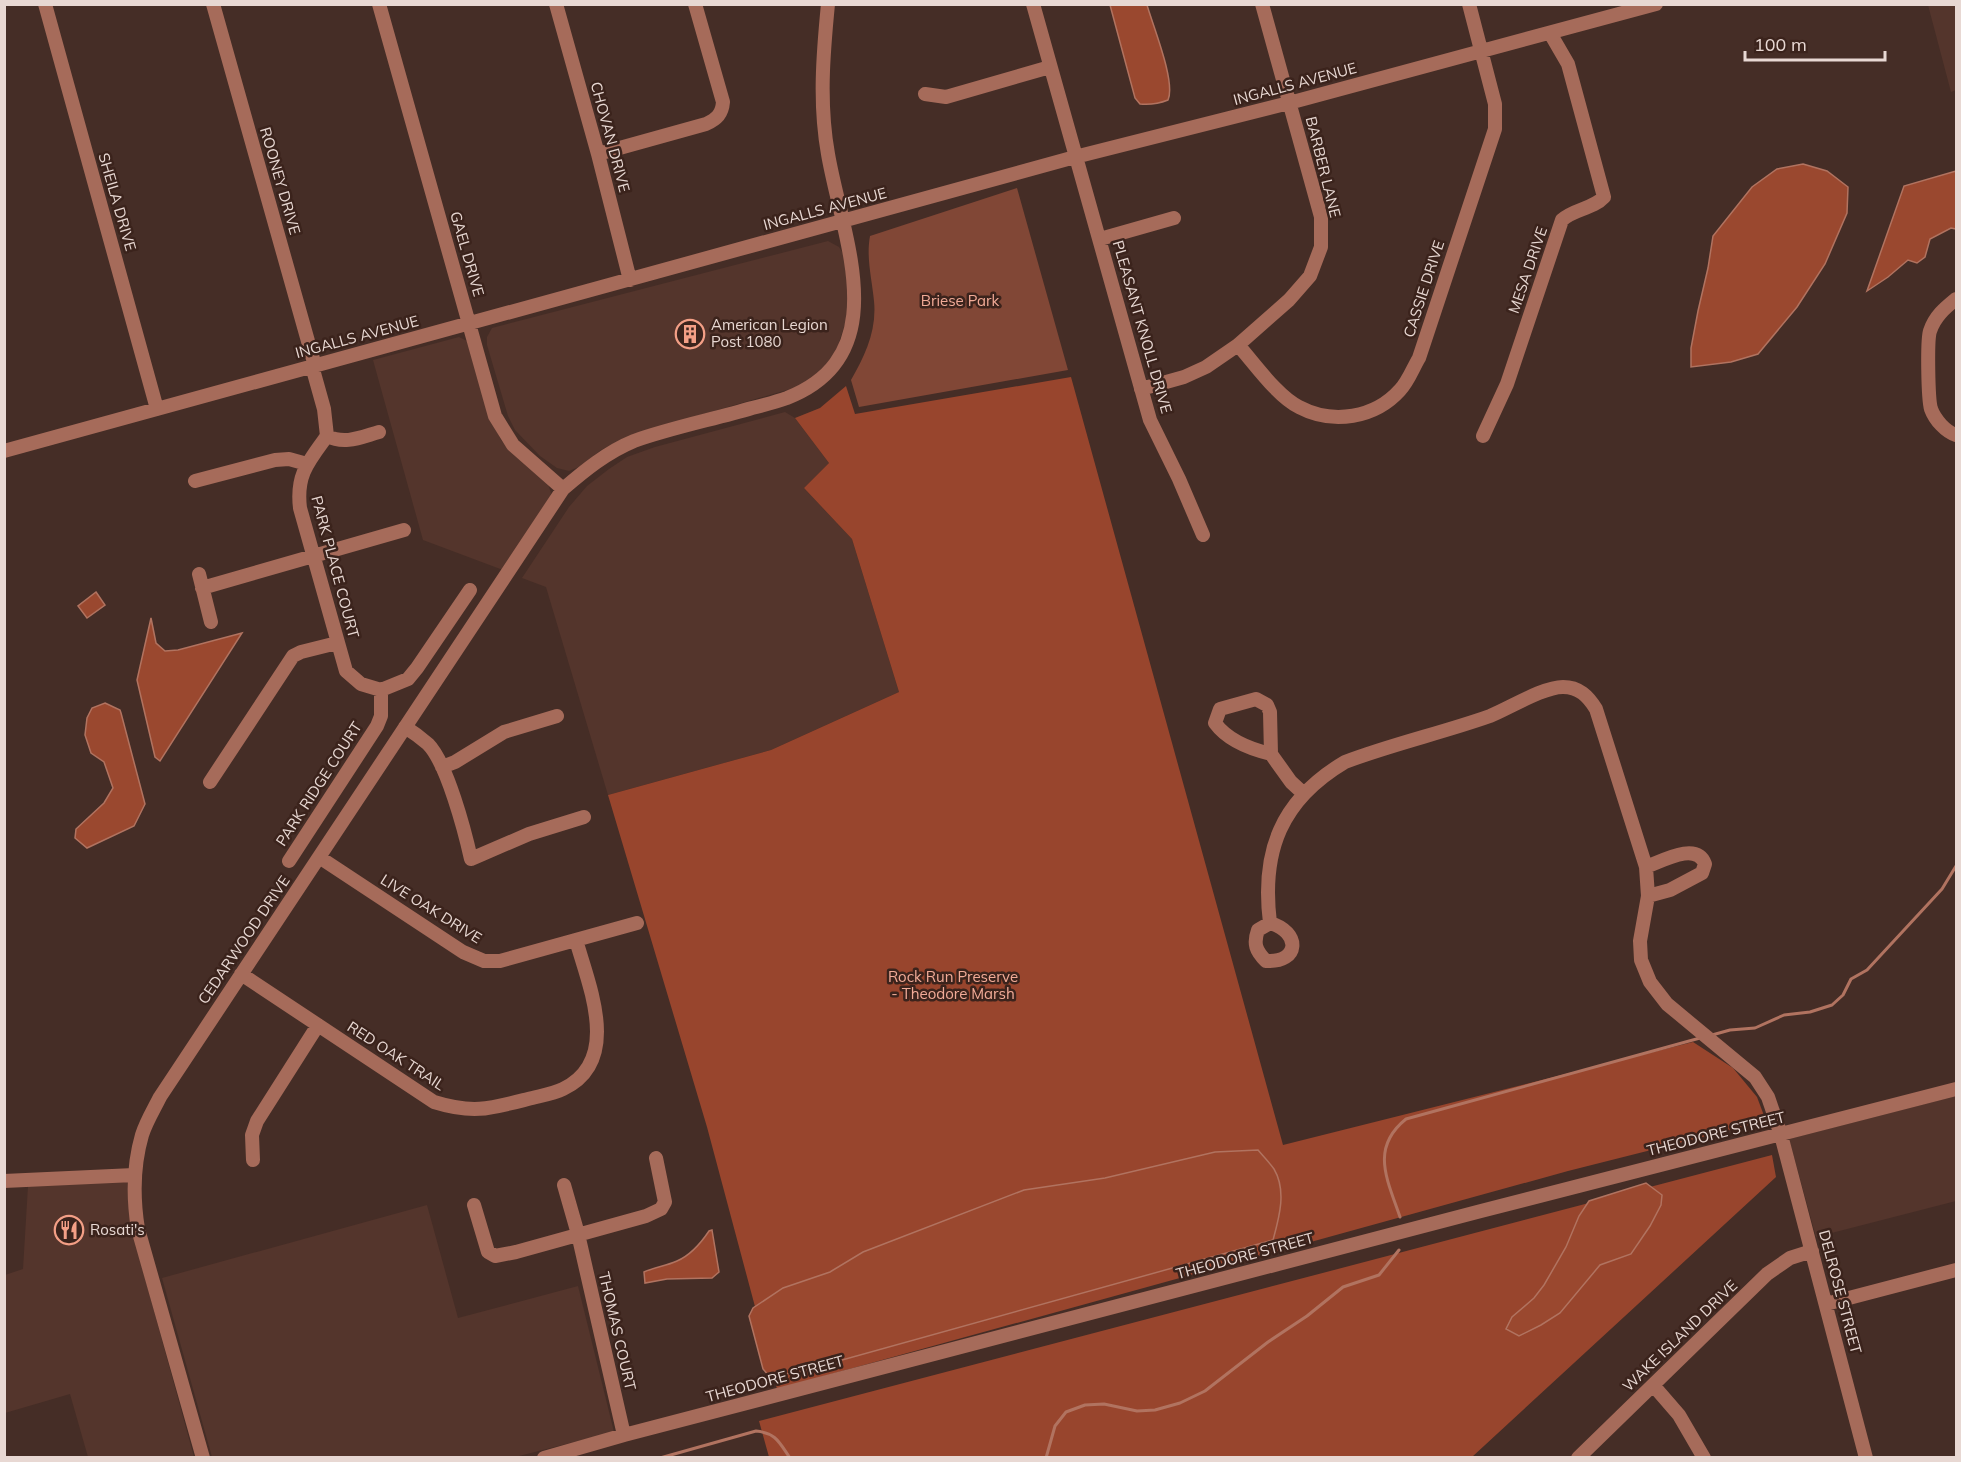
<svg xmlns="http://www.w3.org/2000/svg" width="1961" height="1462" font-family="Mulish,sans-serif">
  <rect width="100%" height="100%" fill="#452d26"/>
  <path fill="#54352c" d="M 1928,5 L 1956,5 L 1956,90 L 1951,92 Z
    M 828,241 L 839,247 L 844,255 L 851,305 L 835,355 L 816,374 L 797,387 L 628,436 L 601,450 L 581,466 L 569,471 L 557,468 L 540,456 L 515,430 L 508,416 L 487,345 L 487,337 L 492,328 Z
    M 459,337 L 467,341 L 495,427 L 501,440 L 515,456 L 547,481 L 551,493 L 549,501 L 503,570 L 423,540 L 373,360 Z
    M 785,412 L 795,418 L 829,463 L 804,488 L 852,539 L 899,692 L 771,750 L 608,795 L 546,587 L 522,578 L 569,507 L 587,486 L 609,469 L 627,457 L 655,447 Z
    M 1956,1096 L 1956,1201 L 1816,1237 L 1789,1139 Z
    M 130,1181 L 136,1245 L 194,1457 L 88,1457 L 70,1394 L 5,1413 L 5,1275 L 23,1269 L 28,1186 Z
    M 427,1205 L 458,1318 L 578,1286 L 614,1432 L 515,1457 L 212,1457 L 162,1278 Z"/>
  <path fill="#814736" d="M 1017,188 L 1068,370 L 859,407 L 851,380 C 865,356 877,330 874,301 C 872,279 866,258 870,236 Z"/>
  <path fill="#98452d" d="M 1071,377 L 1283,1145 L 1693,1042 L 1733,1068 L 1757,1097 L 1766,1121 L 1568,1171 L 777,1389 L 707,1127 L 608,795 L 771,750 L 899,692 L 852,539 L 804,488 L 829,463 L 795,418 L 820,408 L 846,386 L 855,414 Z
    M 1772,1155 L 1776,1177 L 1472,1457 L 769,1457 L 759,1421 Z"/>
  <path fill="#9a482f" stroke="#b17360" stroke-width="1.5" d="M 1110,5 L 1147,5 C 1153,26 1176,82 1168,100 C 1158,104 1151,105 1140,104 L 1135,98 Z
    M 1803,164 L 1827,171 L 1848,187 L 1847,213 L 1825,264 L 1797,307 L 1758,354 L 1731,362 L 1691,367 L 1691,348 L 1698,311 L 1708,268 L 1713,236 L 1752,187 L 1777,169 Z
    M 1956,171 L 1956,229 L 1951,228 L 1930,239 L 1925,257 L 1917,263 L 1908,260 L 1888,277 L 1867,291 L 1904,186 Z
    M 96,592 L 105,605 L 87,618 L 78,606 Z
    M 151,618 L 156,643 L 165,651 L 178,650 L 242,633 L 160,761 L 155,757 L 137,680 Z
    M 105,703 L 120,710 L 121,713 L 145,804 L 134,826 L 87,848 L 75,838 L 76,829 L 104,803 L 113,788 L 104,762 L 91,753 L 85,735 L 87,718 L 92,708 Z
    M 1258,1150 C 1263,1156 1269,1162 1274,1169 C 1287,1191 1279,1218 1273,1240 L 799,1372 L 769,1376 L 763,1369 L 749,1316 L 753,1308 L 783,1288 L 830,1272 L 863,1252 L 1024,1190 L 1105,1178 L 1215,1152 Z
    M 1646,1183 L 1662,1195 L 1661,1205 L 1650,1226 L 1631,1254 L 1600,1265 L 1560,1313 L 1541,1325 L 1519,1336 L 1506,1329 L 1512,1317 L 1534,1298 L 1544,1285 L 1566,1247 L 1579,1216 L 1589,1201 Z
    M 712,1230 L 719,1272 L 712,1278 L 667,1279 L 645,1283 L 644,1272 C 655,1267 666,1266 677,1261 C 691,1255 701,1243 709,1231 Z"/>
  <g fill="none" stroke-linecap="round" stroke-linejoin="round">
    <path stroke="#b17360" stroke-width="3" d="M 1712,1035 L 1730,1030 L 1755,1028 L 1784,1015 L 1810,1012 L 1832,1005 L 1843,995 L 1851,979 L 1867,970 L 1942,889 L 1956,866
      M 1400,1217 C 1387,1179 1370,1148 1406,1119 L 1700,1038
      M 660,1458 L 756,1431 C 776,1433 779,1442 790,1458
      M 1046,1458 L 1055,1426 L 1066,1412 L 1085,1405 L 1104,1404 L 1137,1411 L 1155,1410 L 1180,1403 L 1205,1391 L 1268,1342 L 1307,1316 L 1343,1287 L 1379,1275 L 1399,1250"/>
    <path stroke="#a66b5a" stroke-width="14" d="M 45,4 L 157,409
      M 213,4 L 315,366
      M 379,4 L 495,416 L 513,445 L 563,489
      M 556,4 L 598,154 L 630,280
      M 1033,4 L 1150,420 L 1179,479 L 1203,535
      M 925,94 L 946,97 L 1050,67
      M 598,154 L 706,124 C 717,119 722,114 723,102 L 695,4
      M 1100,239 L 1174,218
      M 1956,299 C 1945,308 1935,316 1930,331 C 1927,340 1928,399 1931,409 C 1935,420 1946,432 1956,435
      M 1238,345 C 1255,364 1277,396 1299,407 C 1333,425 1375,418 1400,390 C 1408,382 1413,368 1419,358 L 1495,129 L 1495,104 L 1469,4
      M 312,366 L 324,409 L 327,436 C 308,462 296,475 300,508 L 346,671 L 361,684 L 381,690
      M 1141,389 L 1184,377 L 1206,367 L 1238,345 L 1289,300 L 1310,276 L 1321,247 L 1321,217 L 1262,4
      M 327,436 C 345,445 361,437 379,432
      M 1483,436 L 1507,384 L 1562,220 C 1574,209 1593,209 1604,197 L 1568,64 L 1550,33
      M 4,451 L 1075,157 L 1289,103 L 1656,4
      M 195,481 L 275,460 L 289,459 L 307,464
      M 199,574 L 211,622
      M 202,588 L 404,530
      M 381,690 L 408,679 L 417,668 L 470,590
      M 405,727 C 413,732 421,738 428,744 C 447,763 465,832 471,859 L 529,834 L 584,817
      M 1271,754 C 1250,749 1228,741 1215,723 L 1220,709 L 1256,699 L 1267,705 L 1270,712 L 1271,754 L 1291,782 L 1304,794
      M 442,767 L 455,762 L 504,732 L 557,716
      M 210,782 L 293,656 L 301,652 L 337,643
      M 319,857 L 463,952 L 484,961 L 500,961 L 637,923
      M 289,861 L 377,726 L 381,716 L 381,690
      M 1646,867 C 1662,861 1697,841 1705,864 L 1702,873 L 1670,890 L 1648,896
      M 1270,923 C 1301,932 1300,963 1266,961 C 1256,951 1253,944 1258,930 L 1270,923 C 1261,851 1281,800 1345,762 C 1392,744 1442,733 1490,716 C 1510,708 1543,687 1563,687 C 1579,687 1588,696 1596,709 L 1646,867 L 1648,896 L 1640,941 L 1641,960 L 1650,982 L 1667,1004 L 1755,1077 L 1768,1097 L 1781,1135 L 1866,1458
      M 241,974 L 434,1102 C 473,1114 489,1109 528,1099 C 539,1096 553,1094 563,1089 C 622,1061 589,986 576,940
      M 253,1160 L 252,1135 L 257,1121 L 318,1025
      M 4,1181 L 134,1175
      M 564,1185 L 578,1234 L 624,1435
      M 474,1205 L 488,1252 L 495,1256 L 516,1252 L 646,1216 L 661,1209 L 665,1202 L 656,1158
      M 1826,1304 L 1956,1270
      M 1653,1385 L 1679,1415 L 1704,1458
      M 203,1458 L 138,1229 C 133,1198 133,1166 142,1135 C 146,1122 154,1109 160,1097 L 563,489 C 584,471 607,452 634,441 C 670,428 715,419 752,408 C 764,405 776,402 787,398 C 897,355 842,237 828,154 C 819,104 823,55 828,4
      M 544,1458 L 624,1435 L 1481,1211 L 1956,1089
      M 1578,1458 L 1767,1274 L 1790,1258 L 1812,1251"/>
  </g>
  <defs>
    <g id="building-ring" transform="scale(1.5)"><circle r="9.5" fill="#3b231c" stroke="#f39f86" stroke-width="1.5"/><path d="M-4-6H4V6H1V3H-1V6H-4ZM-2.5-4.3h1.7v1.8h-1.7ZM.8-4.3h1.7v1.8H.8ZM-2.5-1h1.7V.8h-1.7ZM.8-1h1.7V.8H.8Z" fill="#f39f86"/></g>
    <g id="restaurant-ring" transform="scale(1.5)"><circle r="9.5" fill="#3b231c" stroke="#f39f86" stroke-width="1.5"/><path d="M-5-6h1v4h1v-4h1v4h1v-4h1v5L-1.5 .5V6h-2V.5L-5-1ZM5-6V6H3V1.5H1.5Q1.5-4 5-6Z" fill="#f39f86"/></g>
  </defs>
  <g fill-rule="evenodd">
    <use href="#building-ring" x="690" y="334"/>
    <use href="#restaurant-ring" x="69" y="1230"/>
  </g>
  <g text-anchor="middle" stroke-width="5" stroke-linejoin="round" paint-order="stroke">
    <g font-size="15" fill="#e8d8d3" stroke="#3b231c">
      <text transform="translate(1295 84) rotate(-15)" y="5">INGALLS AVENUE</text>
      <text transform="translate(610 137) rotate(75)" y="5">CHOVAN DRIVE</text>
      <text transform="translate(1323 167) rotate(76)" y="5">BARBER LANE</text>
      <text transform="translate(280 181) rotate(74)" y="5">ROONEY DRIVE</text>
      <text transform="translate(117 202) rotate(74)" y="5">SHEILA DRIVE</text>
      <text transform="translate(825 209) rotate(-15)" y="5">INGALLS AVENUE</text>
      <text transform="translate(467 254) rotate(74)" y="5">GAEL DRIVE</text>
      <text transform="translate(1528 270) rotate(-71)" y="5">MESA DRIVE</text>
      <text transform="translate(1424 289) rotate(-72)" y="5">CASSIE DRIVE</text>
      <text transform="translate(1142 327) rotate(74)" y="5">PLEASANT KNOLL DRIVE</text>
      <text transform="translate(357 337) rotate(-15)" y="5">INGALLS AVENUE</text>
      <text transform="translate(335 567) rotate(75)" y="5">PARK PLACE COURT</text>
      <text transform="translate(319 784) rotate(-57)" y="5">PARK RIDGE COURT</text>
      <text transform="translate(431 909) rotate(32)" y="5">LIVE OAK DRIVE</text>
      <text transform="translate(244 940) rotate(-56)" y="5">CEDARWOOD DRIVE</text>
      <text transform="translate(396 1056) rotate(33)" y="5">RED OAK TRAIL</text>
      <text transform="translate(1716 1134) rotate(-14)" y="5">THEODORE STREET</text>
      <text transform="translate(1245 1256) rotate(-15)" y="5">THEODORE STREET</text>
      <text transform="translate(1840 1292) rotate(75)" y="5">DELROSE STREET</text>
      <text transform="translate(617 1331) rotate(77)" y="5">THOMAS COURT</text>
      <text transform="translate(1680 1336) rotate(-44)" y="5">WAKE ISLAND DRIVE</text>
      <text transform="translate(775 1379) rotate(-15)" y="5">THEODORE STREET</text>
    </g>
    <g font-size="15" fill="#f2ab97" stroke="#3b231c">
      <text x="960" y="306">Briese Park</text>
      <text x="953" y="982">Rock Run Preserve<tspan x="953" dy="17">- Theodore Marsh</tspan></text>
    </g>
    <g font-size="15" fill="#e8d8d3" stroke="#3b231c" text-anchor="start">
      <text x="711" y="330">American Legion<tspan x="711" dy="17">Post 1080</tspan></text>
      <text x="90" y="1235">Rosati's</text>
    </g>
  </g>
  <rect width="1961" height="1462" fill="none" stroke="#e8d8d3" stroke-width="12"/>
  <path d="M1745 51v9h140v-9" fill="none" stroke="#e8d8d3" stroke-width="3"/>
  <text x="1754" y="51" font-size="18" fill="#e8d8d3" stroke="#3b231c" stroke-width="4.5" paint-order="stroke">100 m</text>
</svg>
